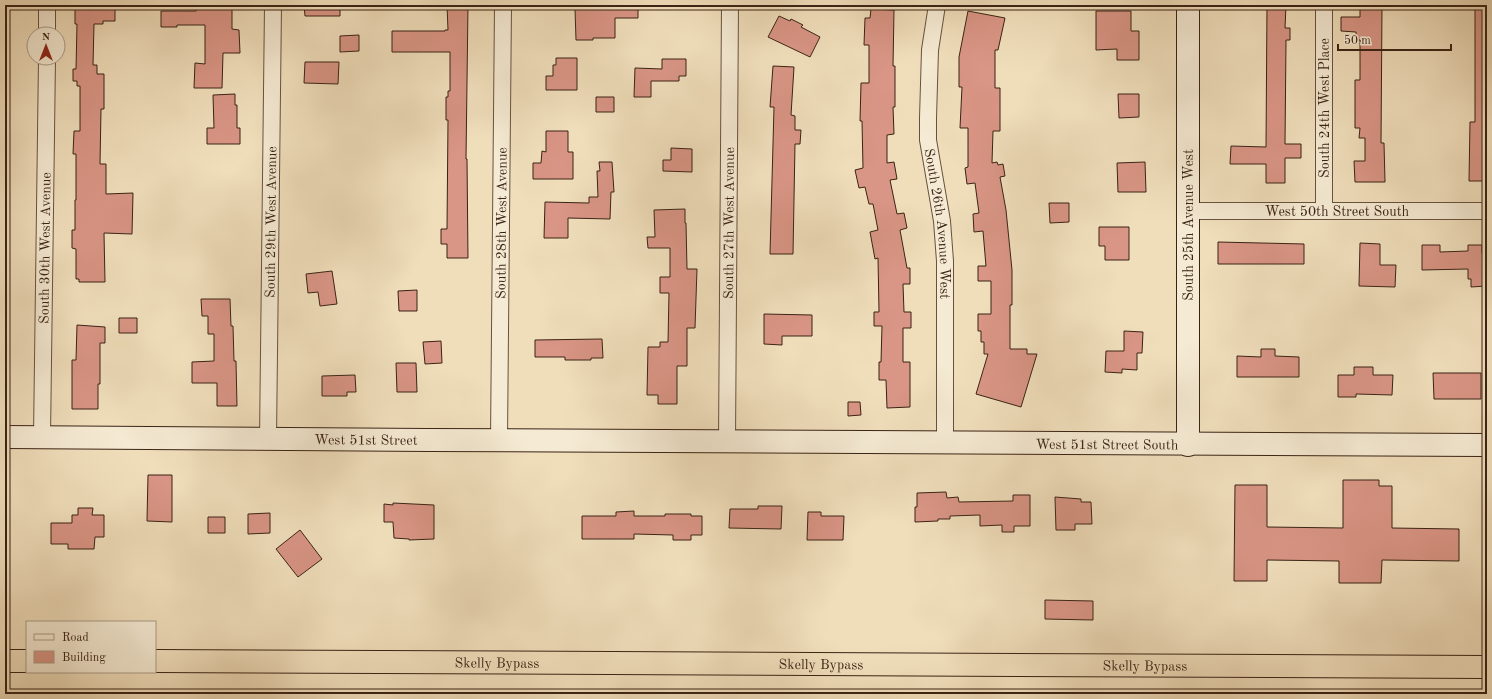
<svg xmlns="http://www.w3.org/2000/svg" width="1492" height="699" font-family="'Old Standard TT',serif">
  <rect width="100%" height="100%" fill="#f0debb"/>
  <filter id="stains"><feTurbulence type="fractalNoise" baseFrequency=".005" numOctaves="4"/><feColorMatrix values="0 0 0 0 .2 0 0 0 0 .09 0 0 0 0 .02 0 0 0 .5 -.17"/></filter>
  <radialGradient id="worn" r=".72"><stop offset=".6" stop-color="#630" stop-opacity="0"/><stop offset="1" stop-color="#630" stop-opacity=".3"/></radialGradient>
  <path fill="#d99585" stroke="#3a2315" d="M 75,5 L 115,5 L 115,21 L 103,21 L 103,24 L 94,24 L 93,65 L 97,65 L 97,74 L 104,74 L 104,109 L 101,109 L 100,164 L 106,164 L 106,194 L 133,193 L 132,234 L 104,233 L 105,282 L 79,282 L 79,279 L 76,279 L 76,249 L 72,248 L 72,230 L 75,230 L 75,200 L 76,200 L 76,154 L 73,154 L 74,131 L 80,131 L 80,86 L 77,86 L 77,81 L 73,81 L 73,69 L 76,69 L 77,24 L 75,24 Z
    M 196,5 L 222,5 L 222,8 L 232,8 L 232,29 L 239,30 L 240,53 L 223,53 L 222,88 L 194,88 L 195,63 L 205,64 L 205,25 L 177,25 L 177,27 L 161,27 L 161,11 L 196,11 Z
    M 304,5 L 340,5 L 340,16 L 305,16 Z
    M 447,5 L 468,5 L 466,159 L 467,159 L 468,258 L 447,258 L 447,244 L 441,244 L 441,229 L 447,229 L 448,120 L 446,120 L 446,97 L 448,97 L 448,91 L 450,91 L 450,52 L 392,52 L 392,31 L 445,31 L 445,30 L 448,30 Z
    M 591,5 L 638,5 L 638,18 L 615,18 L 615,38 L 593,38 L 593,40 L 576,40 L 575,9 L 591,9 Z
    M 1267,5 L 1286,5 L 1285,28 L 1290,28 L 1290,40 L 1286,40 L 1285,144 L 1301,144 L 1301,158 L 1285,158 L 1285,183 L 1266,183 L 1266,164 L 1230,164 L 1231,146 L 1266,147 Z
    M 1360,5 L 1382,5 L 1381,143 L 1384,143 L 1385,182 L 1355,182 L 1354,161 L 1365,161 L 1365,138 L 1359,138 L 1360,128 L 1355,128 L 1355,80 L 1360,80 L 1360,40 L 1356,40 L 1356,32 L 1341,31 L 1341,17 L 1360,17 Z
    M 1475,5 L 1487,5 L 1487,181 L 1469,181 L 1470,122 L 1475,122 Z
    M 871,9 L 894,10 L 893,66 L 895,66 L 895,107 L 893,107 L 894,134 L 887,135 L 887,163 L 894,162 L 897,179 L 890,180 L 897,214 L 904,213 L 907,228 L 900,230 L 907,268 L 910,268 L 910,284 L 903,284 L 904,312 L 911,312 L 911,328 L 903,328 L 903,362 L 910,362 L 910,407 L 887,408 L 886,380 L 879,380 L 879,362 L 881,362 L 882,326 L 874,326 L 874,312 L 879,312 L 878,258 L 875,259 L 870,232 L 878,230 L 873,204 L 869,204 L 865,187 L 859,188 L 855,170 L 863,168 L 862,121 L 860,121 L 861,83 L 869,83 L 869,45 L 864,45 L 865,18 L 870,18 Z
    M 968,11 L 1005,18 L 998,50 L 995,50 L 995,88 L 1000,88 L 1000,131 L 993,131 L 992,163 L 997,162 L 998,165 L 1003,164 L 1005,176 L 1000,177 L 1006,210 L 1012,270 L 1012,305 L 1010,305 L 1010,349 L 1027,349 L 1027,354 L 1037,354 L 1021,407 L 976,394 L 988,354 L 984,354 L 984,342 L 981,342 L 981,331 L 978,331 L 978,314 L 991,314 L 991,281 L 978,281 L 978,266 L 986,266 L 983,231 L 974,232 L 973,214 L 979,213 L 975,183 L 967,184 L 965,168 L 968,167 L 968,128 L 960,128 L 962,87 L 959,87 L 959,57 Z
    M 1096,11 L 1131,11 L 1131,31 L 1139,31 L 1139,60 L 1117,60 L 1117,49 L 1096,50 Z
    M 779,16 L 790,21 L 791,19 L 803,25 L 801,27 L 820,37 L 810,57 L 768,37 Z
    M 359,35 L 359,51 L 340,52 L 340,36 Z
    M 556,58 L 577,58 L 577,90 L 546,90 L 546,76 L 553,76 L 553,65 L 556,65 Z
    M 662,59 L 686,59 L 686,76 L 679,76 L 679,81 L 651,81 L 651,97 L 634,97 L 635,68 L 662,69 Z
    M 305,62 L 339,62 L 338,84 L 304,83 Z
    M 773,66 L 794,67 L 791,115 L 795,116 L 795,130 L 801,130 L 800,144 L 795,144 L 793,254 L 770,254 L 774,107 L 770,107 Z
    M 235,94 L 235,105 L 237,105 L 237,128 L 240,128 L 240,144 L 207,144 L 207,128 L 214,128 L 213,95 Z
    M 1118,94 L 1139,94 L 1139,117 L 1119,118 Z
    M 596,97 L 614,97 L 614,112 L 596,112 Z
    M 546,131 L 568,131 L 568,152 L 573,152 L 573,179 L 533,179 L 533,163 L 541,163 L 542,151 L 546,152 Z
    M 671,148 L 692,149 L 692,172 L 663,171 L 663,160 L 671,160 Z
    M 599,162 L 612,162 L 614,192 L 611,192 L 610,219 L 568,218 L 568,238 L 544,238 L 545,202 L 589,203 L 589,197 L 598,197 L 597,171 L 600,171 Z
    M 1145,162 L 1146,192 L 1118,192 L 1117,163 Z
    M 1049,203 L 1069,203 L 1069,222 L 1050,223 Z
    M 685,209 L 685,223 L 686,223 L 687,269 L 697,269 L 695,328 L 687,328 L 687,366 L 677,366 L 677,404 L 658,404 L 658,395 L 647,395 L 648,347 L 660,347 L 660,342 L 668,342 L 669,293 L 660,293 L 660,277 L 670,277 L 670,248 L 648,248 L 647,237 L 655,237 L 654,210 Z
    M 1099,227 L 1129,227 L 1129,260 L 1105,260 L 1105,246 L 1099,246 Z
    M 1218,242 L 1304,244 L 1304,264 L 1218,264 Z
    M 1360,243 L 1380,244 L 1380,265 L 1396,265 L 1395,287 L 1359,286 Z
    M 1422,245 L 1440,245 L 1440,252 L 1468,251 L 1468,245 L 1482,245 L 1482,253 L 1487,252 L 1486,286 L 1471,287 L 1471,279 L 1468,279 L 1468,269 L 1422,270 Z
    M 332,271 L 337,304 L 320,306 L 318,292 L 308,293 L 306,274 Z
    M 417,290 L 417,311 L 399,311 L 398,291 Z
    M 201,299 L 230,299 L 231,326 L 233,326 L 234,361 L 236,361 L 237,406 L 217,406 L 217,383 L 192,383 L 192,362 L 214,361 L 214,334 L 208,334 L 208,316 L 202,316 Z
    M 764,314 L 812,315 L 812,336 L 782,336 L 782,345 L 764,344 Z
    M 119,318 L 137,318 L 137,333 L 119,333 Z
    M 77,325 L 105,327 L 105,343 L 100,343 L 100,384 L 98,384 L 98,409 L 72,409 L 72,360 L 76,360 Z
    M 1124,331 L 1143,332 L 1142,353 L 1137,353 L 1137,370 L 1122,369 L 1122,373 L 1105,372 L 1106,351 L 1124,351 Z
    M 602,339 L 603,358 L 591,358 L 591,360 L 565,360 L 565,357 L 535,357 L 535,340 Z
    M 441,341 L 442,363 L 425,364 L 423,342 Z
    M 1261,349 L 1275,349 L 1275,356 L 1299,357 L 1299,377 L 1237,377 L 1237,356 L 1261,357 Z
    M 396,363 L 416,363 L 417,392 L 397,392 Z
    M 1354,367 L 1373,367 L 1373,375 L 1393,375 L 1392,395 L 1356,394 L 1356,397 L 1338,397 L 1338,375 L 1354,375 Z
    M 1433,373 L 1481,373 L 1481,399 L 1434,399 Z
    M 355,375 L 356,392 L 347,392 L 347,396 L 322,396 L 322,376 Z
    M 848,402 L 860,402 L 861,415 L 848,416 Z
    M 148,475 L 172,475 L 172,522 L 147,521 Z
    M 1343,480 L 1379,480 L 1379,486 L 1392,486 L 1392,528 L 1459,529 L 1459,561 L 1382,560 L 1381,583 L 1339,583 L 1339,561 L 1267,560 L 1267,581 L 1234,581 L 1235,485 L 1267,485 L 1267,527 L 1343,528 Z
    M 946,492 L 947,498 L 958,497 L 959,502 L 1013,501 L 1013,495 L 1030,495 L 1030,526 L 1014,526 L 1014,532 L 1002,532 L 1002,525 L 980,526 L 980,515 L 950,516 L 950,519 L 938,519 L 938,521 L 915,522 L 915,507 L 917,507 L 917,493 Z
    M 1055,497 L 1081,499 L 1081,502 L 1091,502 L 1092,524 L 1075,524 L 1075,530 L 1056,530 Z
    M 393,503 L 434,505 L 434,539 L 409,540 L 409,539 L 394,538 L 393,522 L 384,522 L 384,504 L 393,505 Z
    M 758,506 L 782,506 L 781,529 L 729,528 L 730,509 L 758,509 Z
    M 78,508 L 93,508 L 92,515 L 104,515 L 104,537 L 95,537 L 94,549 L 68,549 L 68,544 L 51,544 L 51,523 L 72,523 L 72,515 L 78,515 Z
    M 634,511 L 634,516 L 665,516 L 665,514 L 691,514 L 691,516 L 702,516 L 702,535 L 691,535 L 691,540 L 673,540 L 673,535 L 634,534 L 634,539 L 582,539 L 582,516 L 616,516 L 616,512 Z
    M 808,512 L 821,512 L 821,516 L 844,516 L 843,540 L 807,540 Z
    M 270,513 L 270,533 L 248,534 L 248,514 Z
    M 208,517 L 225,517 L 225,533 L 208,533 Z
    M 300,530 L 322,559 L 298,577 L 276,549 Z
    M 1045,600 L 1093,601 L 1093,620 L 1045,619 Z"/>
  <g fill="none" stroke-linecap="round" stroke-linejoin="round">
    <g stroke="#68523e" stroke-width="18">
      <g id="street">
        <path id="s1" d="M 937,5 L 930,50 L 928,118 L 928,140 L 942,221 L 945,261 L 945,443"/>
        <path d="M 47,34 L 47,5"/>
        <path id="s2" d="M 1187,211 L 1487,211"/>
        <path d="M 1324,211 L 1324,5"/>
        <path id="s3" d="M 42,437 L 47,58"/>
        <path id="s4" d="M 268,439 L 273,5"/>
        <path id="s5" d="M 499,440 L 503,5"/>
        <path id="s6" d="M 727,442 L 730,5"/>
      </g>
    </g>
    <g stroke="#3a2315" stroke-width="24">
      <g id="secondary">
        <path id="s7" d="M 5,437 C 499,440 993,445 1487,445"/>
        <path d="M 1188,445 L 1188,5"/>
      </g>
    </g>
    <g stroke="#3a2315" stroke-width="24">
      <g id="highway">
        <path d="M 5,661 L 27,661"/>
        <path id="s8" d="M 155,661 L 1487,667"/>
      </g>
    </g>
    <use href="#street" stroke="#f5ead3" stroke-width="16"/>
    <use href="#secondary" stroke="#f5ead3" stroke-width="22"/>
    <use href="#highway" stroke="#f0debb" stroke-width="22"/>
  </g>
  <g text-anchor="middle" stroke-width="3" stroke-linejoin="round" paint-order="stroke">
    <g font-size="14" fill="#3a2315" stroke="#f5ead3">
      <text transform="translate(1324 108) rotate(-90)" y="5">South 24th West Place</text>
      <text dy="5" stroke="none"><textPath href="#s2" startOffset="150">West 50th Street South</textPath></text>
      <text dy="5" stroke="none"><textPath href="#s4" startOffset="217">South 29th West Avenue</textPath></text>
      <text dy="5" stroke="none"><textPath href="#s5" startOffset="217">South 28th West Avenue</textPath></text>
      <text dy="5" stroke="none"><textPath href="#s6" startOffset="219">South 27th West Avenue</textPath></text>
      <text dy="5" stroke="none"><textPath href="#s1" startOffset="220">South 26th Avenue West</textPath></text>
      <text transform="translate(1188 225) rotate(-90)" y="5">South 25th Avenue West</text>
      <text dy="5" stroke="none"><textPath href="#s3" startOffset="189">South 30th West Avenue</textPath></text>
      <text dy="5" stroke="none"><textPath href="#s7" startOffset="361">West 51st Street</textPath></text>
      <text dy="5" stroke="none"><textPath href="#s7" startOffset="1102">West 51st Street South</textPath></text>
      <text dy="5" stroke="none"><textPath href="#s8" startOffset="342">Skelly Bypass</textPath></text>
      <text dy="5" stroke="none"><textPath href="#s8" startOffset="666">Skelly Bypass</textPath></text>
      <text dy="5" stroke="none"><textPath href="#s8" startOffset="990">Skelly Bypass</textPath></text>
    </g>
  </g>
  <rect width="1492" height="699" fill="none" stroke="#f0debb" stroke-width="20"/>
  <rect x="6" y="6" width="1480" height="687" fill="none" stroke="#3a2315" stroke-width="2"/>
  <rect x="10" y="10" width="1472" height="679" fill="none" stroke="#3a2315"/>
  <rect x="26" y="621" width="130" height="52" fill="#f5ead3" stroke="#aa9a87"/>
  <rect x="34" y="634" width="20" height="6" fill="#f5ead3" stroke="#aa9a87"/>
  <text x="62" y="641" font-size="12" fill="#3a2315">Road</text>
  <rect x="34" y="651" width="20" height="12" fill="#d99585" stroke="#aa9a87"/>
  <text x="62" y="661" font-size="12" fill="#3a2315">Building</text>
  <g transform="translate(46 46)"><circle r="19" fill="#f5ead3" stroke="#aa9a87"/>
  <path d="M0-3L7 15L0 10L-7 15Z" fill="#8f2418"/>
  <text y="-6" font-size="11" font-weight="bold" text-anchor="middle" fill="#3a2315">N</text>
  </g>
  <path d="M1338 44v6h113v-6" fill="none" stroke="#3a2315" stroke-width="2"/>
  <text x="1344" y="44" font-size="12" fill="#3a2315" stroke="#f5ead3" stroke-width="3" paint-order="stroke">50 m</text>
  <rect width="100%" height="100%" filter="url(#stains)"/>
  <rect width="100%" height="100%" fill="url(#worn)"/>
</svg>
